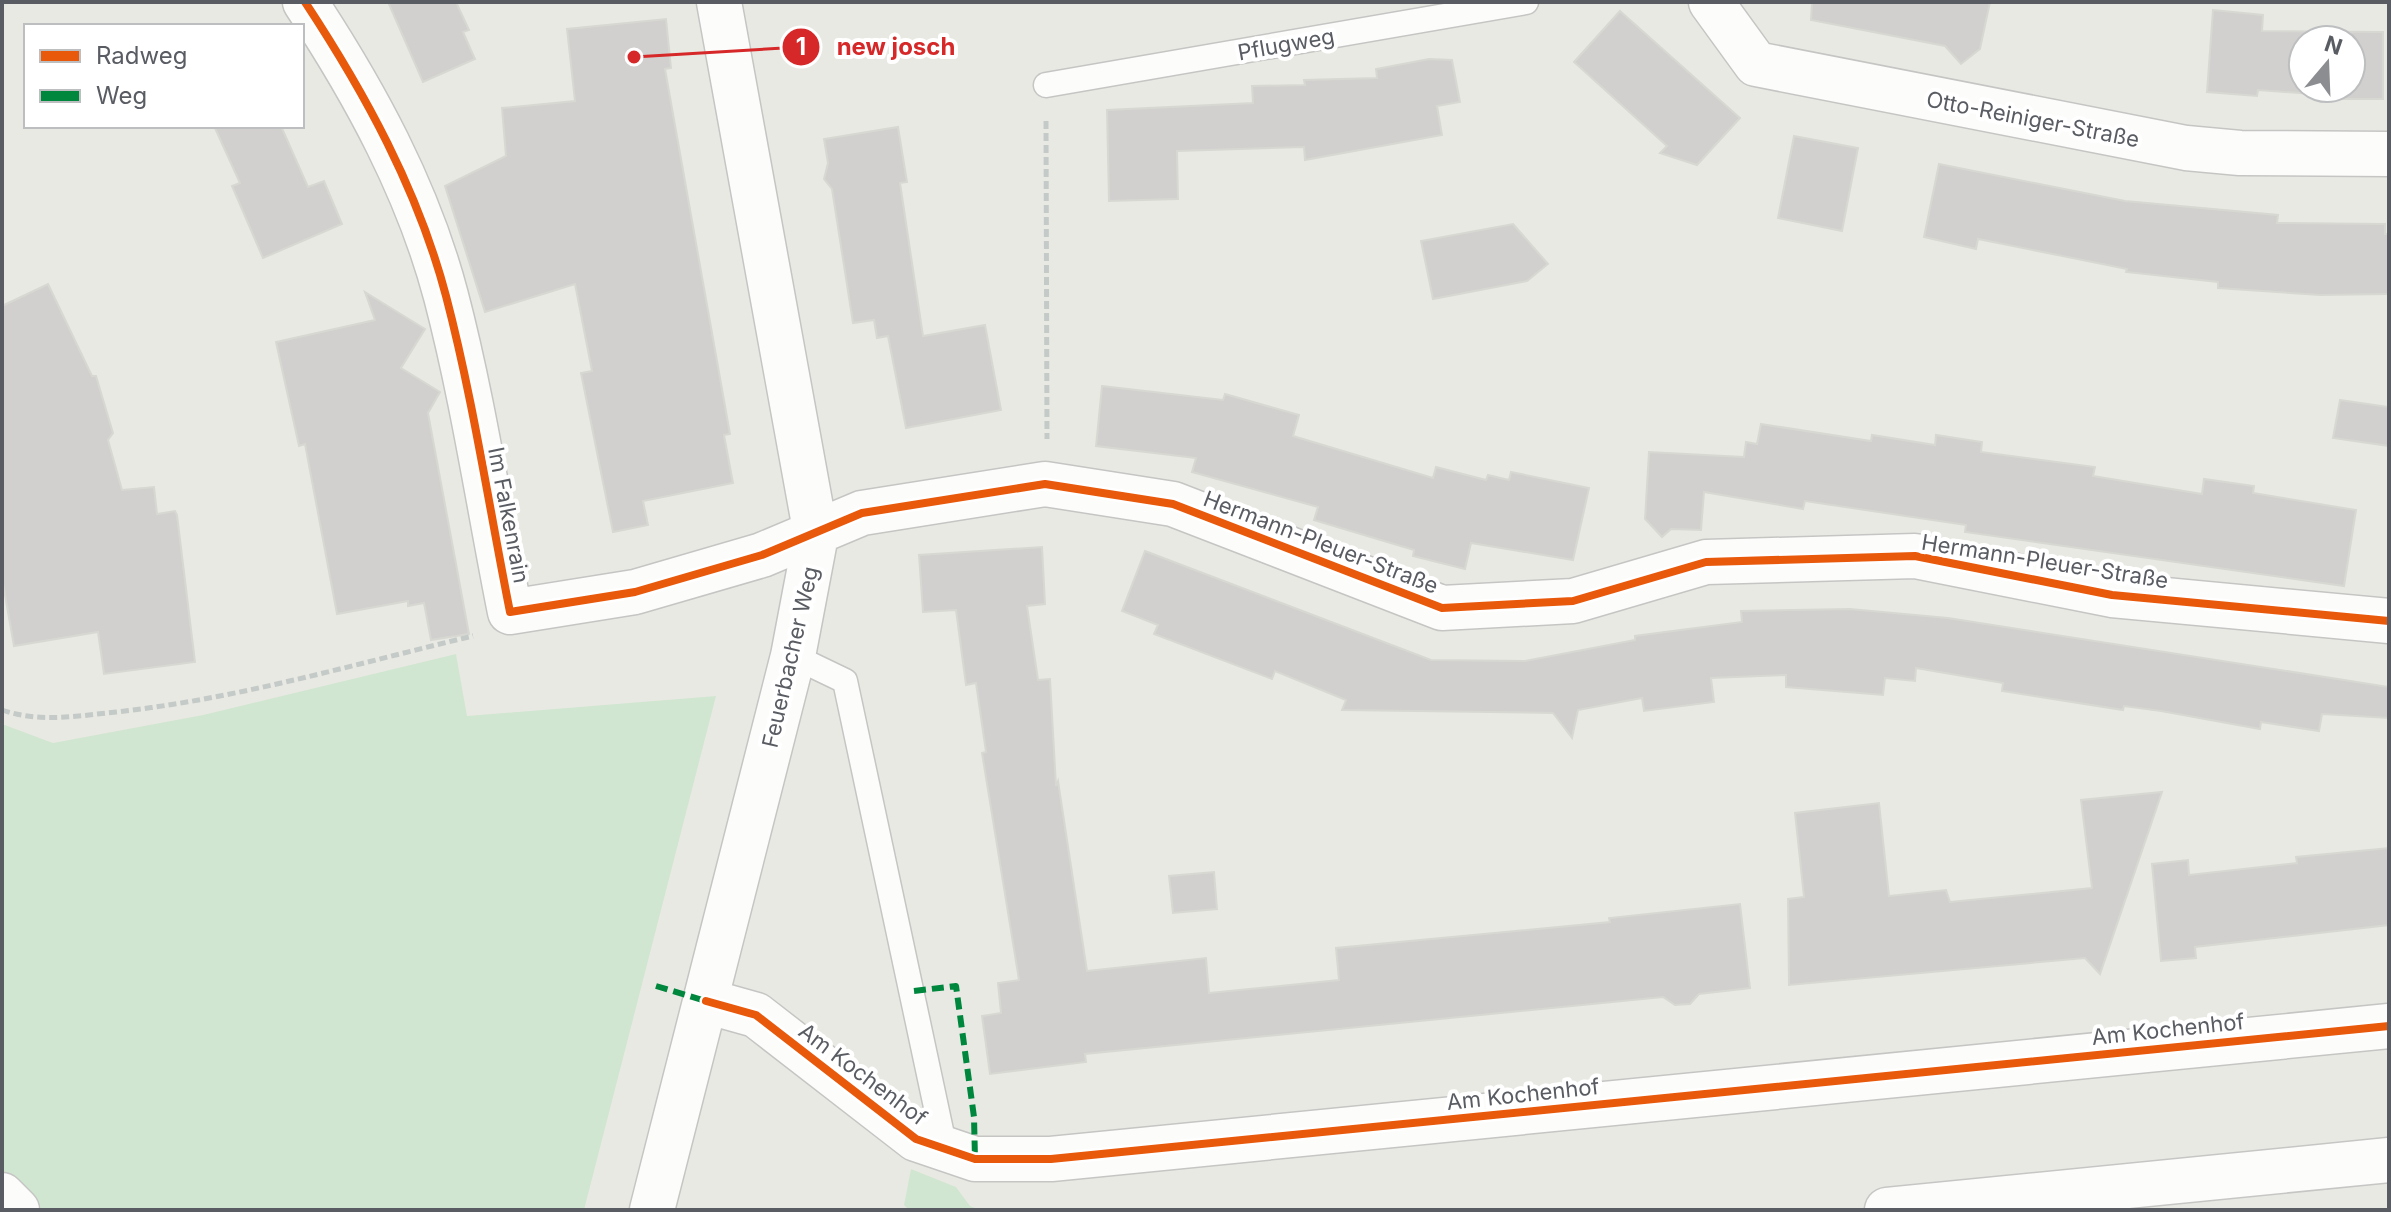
<svg xmlns="http://www.w3.org/2000/svg" width="2391" height="1212" font-family="Inter,sans-serif">
  <rect width="100%" height="100%" fill="#e9e9e4"/>
  <path fill="#d1e6d0" d="M 456,654 L 467,716 L 716,696 L 584,1210 L 41,1210 L 2,1170 L 2,724 L 53,743 L 203,715 Z
    M 911,1169 L 956,1187 L 970,1206 L 980,1210 L 909,1210 L 904,1205 Z"/>
  <path fill="#d1d0ce" stroke="#d8d8d3" stroke-width="2" fill-rule="evenodd" d="M 388,2 L 456,2 L 469,30 L 463,32 L 475,59 L 423,82 Z
    M 1812,2 L 1990,2 L 1980,49 L 1961,64 L 1945,46 L 1811,20 Z
    M 2213,10 L 2263,15 L 2262,31 L 2383,32 L 2383,99 L 2325,99 L 2325,95 L 2258,90 L 2257,96 L 2207,92 ZM 2303,40 L 2351,40 L 2351,88 L 2303,88 Z
    M 1620,11 L 1740,118 L 1697,165 L 1660,153 L 1667,146 L 1574,62 Z
    M 666,19 L 671,68 L 665,69 L 730,434 L 724,435 L 733,483 L 643,501 L 648,525 L 613,532 L 581,373 L 592,371 L 575,284 L 485,312 L 445,186 L 506,156 L 502,108 L 575,101 L 567,29 Z
    M 1429,59 L 1452,60 L 1460,102 L 1437,106 L 1442,135 L 1305,160 L 1304,147 L 1177,151 L 1178,199 L 1109,201 L 1107,110 L 1253,103 L 1252,86 L 1305,85 L 1304,80 L 1377,78 L 1376,69 Z
    M 214,126 L 281,126 L 308,187 L 324,181 L 342,224 L 263,258 L 232,186 L 240,183 Z
    M 898,127 L 907,182 L 900,183 L 923,336 L 985,325 L 1001,410 L 906,428 L 888,336 L 877,338 L 874,320 L 853,323 L 832,189 L 824,179 L 828,163 L 824,139 Z
    M 1794,136 L 1858,148 L 1842,231 L 1778,218 Z
    M 1939,164 L 2125,201 L 2278,215 L 2277,223 L 2385,224 L 2385,234 L 2389,234 L 2389,294 L 2320,295 L 2218,288 L 2218,282 L 2126,272 L 2127,269 L 1978,239 L 1976,249 L 1924,237 Z
    M 1513,224 L 1548,264 L 1527,281 L 1433,299 L 1421,241 Z
    M 48,284 L 92,376 L 96,376 L 113,433 L 108,440 L 122,490 L 154,487 L 157,514 L 175,511 L 177,515 L 195,662 L 104,674 L 98,632 L 14,646 L 2,578 L 2,306 Z
    M 365,292 L 425,329 L 401,368 L 440,392 L 428,413 L 469,634 L 431,640 L 424,603 L 408,606 L 408,601 L 337,614 L 305,444 L 299,446 L 276,342 L 375,320 Z
    M 1102,386 L 1223,400 L 1225,394 L 1299,415 L 1293,436 L 1433,478 L 1436,467 L 1486,480 L 1488,475 L 1509,480 L 1511,472 L 1589,488 L 1573,560 L 1471,543 L 1465,569 L 1413,556 L 1414,550 L 1314,520 L 1318,507 L 1192,472 L 1196,458 L 1096,446 Z
    M 2340,400 L 2389,407 L 2389,446 L 2333,438 Z
    M 1761,424 L 1871,441 L 1872,435 L 1935,445 L 1936,435 L 1982,442 L 1981,452 L 2095,467 L 2093,476 L 2202,494 L 2204,479 L 2254,486 L 2253,493 L 2356,510 L 2344,586 L 1965,532 L 1966,525 L 1805,501 L 1803,509 L 1704,492 L 1701,530 L 1671,529 L 1662,537 L 1645,519 L 1649,452 L 1744,457 L 1746,442 L 1757,444 Z
    M 1042,547 L 1045,604 L 1027,606 L 1038,680 L 1050,679 L 1056,786 L 1058,781 L 1087,971 L 1206,958 L 1209,993 L 1339,980 L 1336,948 L 1610,922 L 1609,918 L 1740,904 L 1750,988 L 1699,994 L 1690,1004 L 1675,1005 L 1663,997 L 1085,1054 L 1086,1062 L 990,1074 L 982,1016 L 1001,1013 L 998,983 L 1019,980 L 982,753 L 986,752 L 976,683 L 966,685 L 956,610 L 923,612 L 919,555 Z
    M 1145,551 L 1431,660 L 1525,661 L 1635,640 L 1635,636 L 1742,622 L 1741,611 L 1850,609 L 1948,618 L 2389,687 L 2389,718 L 2322,714 L 2319,731 L 2261,722 L 2260,729 L 2161,711 L 2124,706 L 2123,710 L 2002,691 L 2003,683 L 1916,668 L 1915,681 L 1885,678 L 1883,695 L 1786,687 L 1786,675 L 1711,678 L 1714,702 L 1644,711 L 1642,698 L 1578,710 L 1572,738 L 1553,713 L 1342,710 L 1346,700 L 1275,671 L 1272,679 L 1154,634 L 1158,625 L 1122,611 Z
    M 2162,792 L 2100,974 L 2085,958 L 1789,985 L 1788,899 L 1804,897 L 1795,813 L 1879,803 L 1889,896 L 1946,890 L 1950,902 L 2092,888 L 2081,800 Z
    M 2389,848 L 2389,925 L 2195,947 L 2196,958 L 2161,961 L 2152,864 L 2188,860 L 2189,875 L 2297,863 L 2296,857 Z
    M 1214,872 L 1217,909 L 1173,913 L 1169,876 Z"/>
  <g fill="none" stroke-linecap="round" stroke-linejoin="round">
    <g stroke="#c5c6c4" stroke-width="27">
      <path id="lane" d="M 1046,85 L 1526,2
        M 793,656 L 845,681 L 945,1149"/>
    </g>
    <g stroke="#c5c6c4" stroke-width="47">
      <path id="street" d="M 305,2 C 365,93 418,190 446,296 C 473,399 489,507 510,612 L 635,592 L 762,555 L 862,513 L 1045,484 L 1173,504 L 1442,608 L 1573,601 L 1706,562 L 1915,556 L 2112,595 L 2389,621
        M 1711,2 L 1756,64 L 2186,148 L 2240,153 L 2389,154
        M 706,1001 L 756,1015 L 916,1139 L 975,1159 L 1051,1159 L 2389,1026
        M 2,1195 L 17,1210
        M 652,1210 L 793,656 L 816,535 L 719,2"/>
    </g>
    <g stroke="#c6c6c5" stroke-width="47">
      <path id="secondary" d="M 1887,1210 L 2389,1160"/>
    </g>
    <path stroke="#c4cac7" stroke-width="5" stroke-dasharray="8 4" stroke-linecap="butt" d="M 1046,121 L 1047,439
      M 2,710 C 40,723 77,716 116,712 C 237,699 355,664 473,636"/>
    <use href="#lane" stroke="#fcfcfb" stroke-width="24"/>
    <use href="#street" stroke="#fcfcfb" stroke-width="44"/>
    <use href="#secondary" stroke="#fcfcfb" stroke-width="44"/>
    <path stroke="#00873e" stroke-width="6" stroke-dasharray="12 6" stroke-linecap="butt" d="M 656,986 L 706,1001
      M 914,991 L 956,986 L 974,1117 L 975,1159"/>
    <g stroke="#fff" stroke-width="13">
      <path id="cycleway" d="M 305,2 C 365,93 418,190 446,296 C 473,399 489,507 510,612 L 635,592 L 762,555 L 862,513 L 1045,484 L 1173,504 L 1442,608 L 1573,601 L 1706,562 L 1915,556 L 2112,595 L 2389,621
        M 706,1001 L 756,1015 L 916,1139 L 975,1159 L 1051,1159 L 2389,1026"/>
    </g>
    <use href="#cycleway" stroke="#e8590c" stroke-width="8"/>
  </g>
  <g text-anchor="middle" stroke-width="8" stroke-linejoin="round" paint-order="stroke">
    <g font-size="22" fill="#595c62" stroke="#fff">
      <text transform="translate(1286 44) rotate(-10)" y="8">Pflugweg</text>
      <text transform="translate(2033 119) rotate(11)" y="8">Otto-Reiniger-Straße</text>
      <text transform="translate(509 515) rotate(79)" y="8">Im Falkenrain</text>
      <text transform="translate(1321 542) rotate(21)" y="8">Hermann-Pleuer-Straße</text>
      <text transform="translate(2045 561) rotate(9)" y="8">Hermann-Pleuer-Straße</text>
      <text transform="translate(790 657) rotate(-77)" y="8">Feuerbacher Weg</text>
      <text transform="translate(2168 1029) rotate(-6)" y="8">Am Kochenhof</text>
      <text transform="translate(863 1074) rotate(37)" y="8">Am Kochenhof</text>
      <text transform="translate(1523 1094) rotate(-6)" y="8">Am Kochenhof</text>
    </g>
  </g>
  <path fill="none" stroke="#d62828" stroke-width="3" d="M634 57L801 47"/>
  <g fill="#d62828" stroke="#fff" stroke-width="3">
    <circle cx="634" cy="57" r="8"/>
    <circle cx="801" cy="47" r="20"/>
  </g>
  <g font-size="24" text-anchor="middle" font-weight="bold" fill="#fff">
    <text x="801" y="55">1</text>
  </g>
  <g font-size="24" text-anchor="middle" font-weight="bold" fill="#d62828" stroke="#fff" stroke-width="8" stroke-linejoin="round" paint-order="stroke">
    <text x="896" y="55">new josch</text>
  </g>
  <rect width="2391" height="1212" fill="none" stroke="#595c62" stroke-width="8"/>
  <rect x="24" y="24" width="280" height="104" fill="#ffffff" stroke="#bdbec0" stroke-width="2"/>
  <rect x="40" y="50" width="40" height="12" fill="#e8590c" stroke="#bdbec0" stroke-width="2"/>
  <text x="96" y="64" font-size="24" fill="#595c62">Radweg</text>
  <rect x="40" y="90" width="40" height="12" fill="#00873e" stroke="#bdbec0" stroke-width="2"/>
  <text x="96" y="104" font-size="24" fill="#595c62">Weg</text>
  <g transform="translate(2327 64) rotate(19)"><circle r="38" fill="#ffffff" stroke="#bdbec0" stroke-width="2"/>
  <path d="M0-6L14 30L0 20L-14 30Z" fill="#8b8d90"/>
  <text y="-12" font-size="22" font-weight="bold" text-anchor="middle" fill="#595c62">N</text>
  </g>
</svg>
